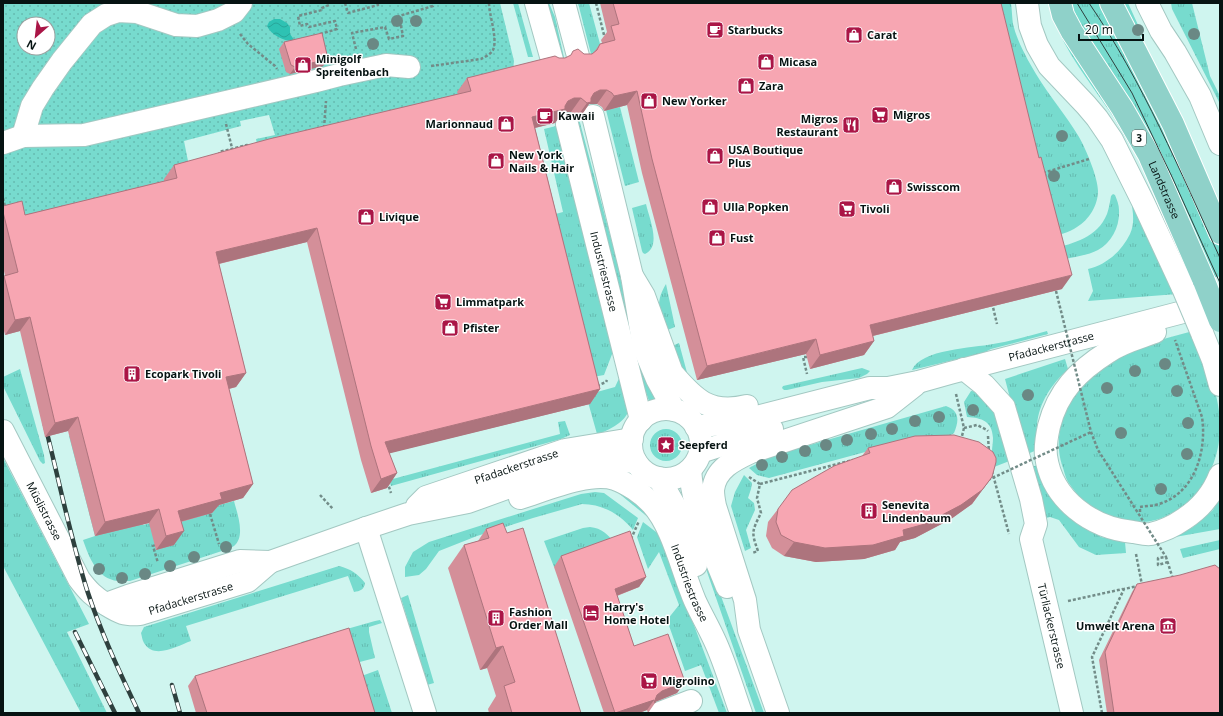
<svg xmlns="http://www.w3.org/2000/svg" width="1223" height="716" font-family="'Open Sans',sans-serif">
  <defs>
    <pattern id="grass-tufts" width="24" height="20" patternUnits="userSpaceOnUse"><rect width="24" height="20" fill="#77dbce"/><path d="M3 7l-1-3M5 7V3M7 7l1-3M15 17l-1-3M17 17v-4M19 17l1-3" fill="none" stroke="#65bbb0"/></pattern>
    <pattern id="park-dots" width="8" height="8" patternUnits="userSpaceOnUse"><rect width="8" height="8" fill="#77dbce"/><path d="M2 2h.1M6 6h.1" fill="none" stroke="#65bbb0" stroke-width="1.8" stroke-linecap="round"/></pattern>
    <pattern id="water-waves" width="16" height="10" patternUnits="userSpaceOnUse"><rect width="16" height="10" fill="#2ec2b3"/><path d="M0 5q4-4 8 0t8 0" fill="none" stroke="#27a699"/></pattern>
  </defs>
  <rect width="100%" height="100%" fill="#cff5ef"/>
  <path fill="url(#grass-tufts)" d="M 513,3 L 518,3 L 533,57 L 528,57 Z
    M 547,3 L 549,3 L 555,17 L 565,62 L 561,63 Z
    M 578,3 L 589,3 L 603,55 L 592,58 Z
    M 999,3 L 1011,3 C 1012,10 1012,18 1013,24 C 1017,41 1027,59 1036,74 C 1049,96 1066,115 1079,137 C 1086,149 1098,178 1098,191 C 1098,205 1089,220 1077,227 C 1069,233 1058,235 1049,237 Z
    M 1069,3 L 1103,3 L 1157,109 L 1220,249 L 1220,276 L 1211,279 L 1085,40 Z
    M 1123,3 L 1128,3 L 1144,38 L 1140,40 Z
    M 1171,3 L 1192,3 L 1210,76 L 1220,96 L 1220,104 L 1172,9 Z
    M 1053,18 L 1133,142 L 1129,144 C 1122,133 1117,122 1110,112 C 1089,81 1066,53 1053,18 Z
    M 620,107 L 639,182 L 625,186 L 606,110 Z
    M 579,119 L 617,261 L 625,300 L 636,342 L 630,344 L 573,120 Z
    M 560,125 L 614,349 L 604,375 L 587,378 L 548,216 L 563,212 L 544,129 Z
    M 1113,194 L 1115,195 C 1117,200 1119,205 1119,210 C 1120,226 1112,242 1098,250 C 1087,256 1068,258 1055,261 L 1052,249 C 1074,243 1097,238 1107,214 C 1109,208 1110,202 1111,196 Z
    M 1131,200 L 1177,294 L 1088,301 L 1093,291 L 1088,269 C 1106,265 1122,251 1130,234 C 1135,224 1133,211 1131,200 Z
    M 646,204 C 649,218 662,246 645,254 L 643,253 L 642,251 L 632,208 Z
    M 666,284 L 675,327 L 665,331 C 659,312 655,302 666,284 Z
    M 1047,331 L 1048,334 L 991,349 L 983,353 L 912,370 C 921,349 973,348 993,344 C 1011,341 1029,336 1047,331 Z
    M 1193,331 C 1204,360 1219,390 1220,423 C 1221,460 1203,499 1168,515 C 1163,518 1157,520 1151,521 C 1138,524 1113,519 1101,513 C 1089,508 1075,493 1068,482 C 1065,477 1064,470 1062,465 C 1057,450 1058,432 1063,418 C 1067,406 1075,390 1084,381 C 1087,377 1092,375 1096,372 C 1125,350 1158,340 1193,331 Z
    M 679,343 L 689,380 L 683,373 L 670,347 Z
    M 1065,359 L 1068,369 C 1052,384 1039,402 1037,425 C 1036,433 1037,442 1037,450 L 1025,455 L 1005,379 Z
    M 641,360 L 660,398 L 649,401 L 635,361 Z
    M 862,368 L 870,371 L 867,374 L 859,378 L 822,382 L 787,390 L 784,390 L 782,388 L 783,386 Z
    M 20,369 L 44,455 L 45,463 L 43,464 L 40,461 L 3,386 L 3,377 Z
    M 622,372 C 624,383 629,395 629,406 C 630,420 608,431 597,434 L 586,395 L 615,387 Z
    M 971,391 L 982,392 L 993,401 L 1012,460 L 994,467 C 994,462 992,456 992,451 C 992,447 993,443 993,438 C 992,421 982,418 967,417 L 964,402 Z
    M 946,406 C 960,411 959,421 954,433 L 946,438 L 906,441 L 769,478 L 757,475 L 749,468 L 771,456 Z
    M 565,421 L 570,435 L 561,439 L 391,486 L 389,480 L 560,434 L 558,422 Z
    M650 445a16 16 0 1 1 32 0a16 16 0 1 1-32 0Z
    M 88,430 L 121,443 L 143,525 L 234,501 C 237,513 246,536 234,546 C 231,548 228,549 225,550 L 130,581 C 126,581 122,581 118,581 C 97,579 89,557 83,540 L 95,536 L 69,436 Z
    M 3,458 L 89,624 L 67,632 L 107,713 L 81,713 L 3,566 Z
    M 1041,464 L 1082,526 L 1101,537 L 1125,542 L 1126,553 L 1096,555 L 1079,547 L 1059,520 L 1050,517 L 1042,519 L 1028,468 Z
    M 744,475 L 752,483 L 751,489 L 748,498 L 754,503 L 755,510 L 746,530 L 751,548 L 745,551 L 731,506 L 735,492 Z
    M 611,487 L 634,499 L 649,518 Z
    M 595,492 L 604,493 L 638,518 L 633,530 C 620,514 602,504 582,504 L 533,518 L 477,536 L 439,551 L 426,569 L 419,575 L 405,577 L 405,567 L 413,552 L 429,542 L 530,510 L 581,494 Z
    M 1220,497 L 1220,529 L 1175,537 L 1193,527 L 1213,510 Z
    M 643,522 L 660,535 L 727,713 L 719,713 L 701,665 L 685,671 L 667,620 L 679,605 L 659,552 L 648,569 L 637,537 Z
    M 590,527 C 602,528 608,535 616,544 L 554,567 L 544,541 L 583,528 Z
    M 1220,540 L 1220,549 L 1183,558 L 1180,549 Z
    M 697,543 L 711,569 L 764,713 L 756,713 Z
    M 339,566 C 351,569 358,574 365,583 C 364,590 360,591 354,592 L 348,576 L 186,626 L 191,641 C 177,646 154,660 144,643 C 142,640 142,636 141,633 L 144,627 Z
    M 408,595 L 434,683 L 427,685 L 401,598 Z
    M 380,620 L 382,623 L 369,627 L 369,632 L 375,658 L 352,664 L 304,649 L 301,642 L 375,621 Z
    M 378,670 L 392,713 L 367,713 L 356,678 Z"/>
  <path fill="url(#park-dots)" fill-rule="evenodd" d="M 3,3 L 500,3 L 514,61 L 513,70 L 461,105 L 259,154 L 256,139 L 275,135 L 269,115 L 240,121 L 241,126 L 184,141 L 189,166 L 167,192 L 15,229 L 3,218 ZM 24,24 L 48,24 L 48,48 L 24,48 Z"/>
  <path fill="url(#water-waves)" d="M 274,19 L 280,19 L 287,23 L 290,27 L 290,34 L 295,41 C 285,42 271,35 267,26 L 269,22 Z"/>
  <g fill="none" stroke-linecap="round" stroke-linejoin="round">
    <g stroke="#a3c8c2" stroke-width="24">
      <g id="minor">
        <path d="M 536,3 L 552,60"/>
        <path d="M 564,3 L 578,56"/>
        <path d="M 1027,3 L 1030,26 L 1037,45 L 1049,66 L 1086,105 L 1097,118 L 1112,140 L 1143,202 L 1183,288"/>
        <path d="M 1147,3 L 1161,31 L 1175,52 L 1200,96 L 1220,144"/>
        <path d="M 593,116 L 632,276 L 644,348 L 657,379 L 674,410"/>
        <path id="s1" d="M 567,124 L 641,420"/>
        <path d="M 23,136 L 84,135 L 316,81 L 339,75 L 386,65 L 409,67"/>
        <path d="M 3,143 L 23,136 L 32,106 L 43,88 L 62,61 L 92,24 L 106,15 L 118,11 L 137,12 L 176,25 L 197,26 L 218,20 L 234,12 L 241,3"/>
        <path d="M 632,276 L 644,296 L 672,373 C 695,400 710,415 747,406"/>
        <path d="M 1155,332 C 1139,338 1122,342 1108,352 C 1078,371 1058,391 1049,426 C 1047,435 1045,447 1046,456 C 1052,500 1092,528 1133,532 C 1139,533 1146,535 1151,534 C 1164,531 1174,526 1184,519 C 1201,508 1213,493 1220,475"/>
        <path d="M 1202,333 L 1213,360 L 1220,385"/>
        <path id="s2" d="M 964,369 L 984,385 L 1004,407 L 1031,499 L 1036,524 L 1031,539 L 1072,713"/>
        <circle cx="666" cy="444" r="35"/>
        <path id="s3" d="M 696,427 L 741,421 L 870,388 L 888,388 L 918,382 L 950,373 L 1183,312"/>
        <path id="s4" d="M 3,431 L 79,579 C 88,591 94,597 107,605 C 120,613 124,615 140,614 L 248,581 L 270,562"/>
        <path d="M 700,452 L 772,429"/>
        <path d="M 690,470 C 693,511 712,549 727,587"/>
        <path d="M 659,478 L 681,517 L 696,565"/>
        <path id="s5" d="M 520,498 C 546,490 589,471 615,479 C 627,483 643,494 652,504 C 673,527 682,571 695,601 C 701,614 708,626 714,639 C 725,662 732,688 741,713"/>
        <path id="s6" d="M 417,506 L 426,497 L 565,450 L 632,439"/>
        <path d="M 366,528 L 425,713"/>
        <path d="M 106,604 L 128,596 L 240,561 L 270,562 L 366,528 L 408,514 L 468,502 L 570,465 L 590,461 L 609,460 L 636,462"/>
        <path d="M 660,713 L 691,701"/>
        <path d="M 778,713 L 749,630 L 745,600 L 715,506 C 714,501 713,495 713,490 C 715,469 734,460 751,452 L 887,407 L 915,385"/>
      </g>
    </g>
    <g stroke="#fff" stroke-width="24">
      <g id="major">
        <path id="s7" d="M 1060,3 L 1063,15 L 1072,32 L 1122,108 L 1149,155 L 1204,281"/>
        <path d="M 1111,3 L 1173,124 L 1220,233"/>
      </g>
    </g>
    <path stroke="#728c88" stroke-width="2.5" stroke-dasharray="3 2" stroke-linecap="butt" d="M 345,3 L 348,13 L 378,5 L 377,3
      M 596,3 L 605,39
      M 240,34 L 248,44 L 275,66 L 277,69
      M 320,34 L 337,29 L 335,21 L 309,27 L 307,24 L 300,26 L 298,16 L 322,10 L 322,8 L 329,5 L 329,3
      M 356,49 L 352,33 L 385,27 L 389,39 L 403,36 L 399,16 L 433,6 L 433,3
      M 431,66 L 481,59 C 485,57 491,54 493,50 C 498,39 489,15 489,3
      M 226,124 L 232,148
      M 324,128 L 326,101
      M 220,155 L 219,152 L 247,145 L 247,147
      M 1043,173 L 1089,159
      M 3,198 L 6,211 L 3,212
      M 992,303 L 997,324
      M 807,357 L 803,357 L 807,374
      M 597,386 L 606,382 L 607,380
      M 956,394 L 964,428 L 961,440
      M 964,428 L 977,425 L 987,430 L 988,431
      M 988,436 L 989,453
      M 992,471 L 1009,534
      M 749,477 L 760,484 L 757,498 L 761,513 C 752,531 751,532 758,551 L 752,553
      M 760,484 L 853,460
      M 386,485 L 388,484 L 391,493
      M 320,495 L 333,509
      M 1140,512 L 1140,507 C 1146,506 1153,506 1159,504 C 1195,493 1207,451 1202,417 L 1175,340
      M 210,514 L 219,544
      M 631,539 L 639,521
      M 155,545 L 153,546 L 158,563
      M 1136,554 L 1142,585
      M 1168,562 L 1158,565 L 1158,558 L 1166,557 L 1173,579
      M 1068,601 L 1123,589
      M 1102,713 L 1092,657 L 1124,589 L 1138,586"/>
    <use href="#minor" stroke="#fff" stroke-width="22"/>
    <use href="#major" stroke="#8fd1c9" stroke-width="22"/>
    <path stroke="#2e403e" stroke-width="1" d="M 1077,3 L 1132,93 L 1173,179 L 1220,283
      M 1089,3 C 1143,82 1180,171 1220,258"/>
    <g stroke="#2e403e" stroke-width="4.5">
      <path id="rail" d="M 45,425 C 59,480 70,536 87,590 C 101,633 120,673 139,713
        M 75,632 L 115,713
        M 172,685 L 180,713"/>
    </g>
    <use href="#rail" stroke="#fff" stroke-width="3" stroke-dasharray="9" stroke-linecap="butt"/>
    <g stroke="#a3c8c2" stroke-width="24" stroke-linecap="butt">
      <path id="minor-bridge" d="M 1183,288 L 1202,333"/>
    </g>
    <g stroke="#fff" stroke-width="24" stroke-linecap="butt">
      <path id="major-bridge" d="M 1204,281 L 1220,321"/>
    </g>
    <path stroke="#728c88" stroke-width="2.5" stroke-dasharray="3 2" stroke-linecap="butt" d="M 1056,291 L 1091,432 L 1098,450 L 1166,557
      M 988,480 L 1091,432"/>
    <use href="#minor-bridge" stroke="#fff" stroke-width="22"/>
    <use href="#major-bridge" stroke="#8fd1c9" stroke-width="22"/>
  </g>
  <g fill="#6a8884">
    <circle cx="397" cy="21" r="6"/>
    <circle cx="416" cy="21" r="6"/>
    <circle cx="1138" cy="30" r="6"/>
    <circle cx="1194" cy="34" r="6"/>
    <circle cx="373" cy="44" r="6"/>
    <circle cx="1062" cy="136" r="6"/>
    <circle cx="1054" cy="176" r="6"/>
    <circle cx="1165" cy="364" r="6"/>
    <circle cx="1135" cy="371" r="6"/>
    <circle cx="1107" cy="388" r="6"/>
    <circle cx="1177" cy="391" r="6"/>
    <circle cx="1028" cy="395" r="6"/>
    <circle cx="973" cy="410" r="6"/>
    <circle cx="939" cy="417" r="6"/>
    <circle cx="915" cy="421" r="6"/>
    <circle cx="1188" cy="423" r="6"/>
    <circle cx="892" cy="429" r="6"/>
    <circle cx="1121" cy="433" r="6"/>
    <circle cx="871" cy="434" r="6"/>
    <circle cx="847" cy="440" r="6"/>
    <circle cx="826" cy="445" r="6"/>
    <circle cx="805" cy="451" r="6"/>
    <circle cx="1187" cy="454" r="6"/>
    <circle cx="782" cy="457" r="6"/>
    <circle cx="762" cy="465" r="6"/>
    <circle cx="1161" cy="489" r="6"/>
    <circle cx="226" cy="547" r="6"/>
    <circle cx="194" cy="557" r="6"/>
    <circle cx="170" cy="566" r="6"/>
    <circle cx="99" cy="569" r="6"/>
    <circle cx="145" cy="574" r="6"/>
    <circle cx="122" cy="578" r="6"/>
  </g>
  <path fill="#d48f99" d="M 600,3 L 1001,3 L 1062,289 L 873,336 L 874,341 L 864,355 L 810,369 L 806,354 L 697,380 L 642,173 L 627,105 L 604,111 L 602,107 L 597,104 L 589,104 L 581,116 L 577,117 L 571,112 L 564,112 L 562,113 L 555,123 L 535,128 L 600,389 L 590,404 L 389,453 L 397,473 L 387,488 L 371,493 L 361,460 L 307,242 L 219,264 L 246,373 L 236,387 L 229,389 L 253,484 L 243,498 L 219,505 L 212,513 L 181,522 L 174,545 L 156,550 L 149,523 L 95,536 L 68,431 L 45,437 L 20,331 L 5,335 L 3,327 L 3,277 L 4,276 L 5,276 L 3,266 L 3,206 L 25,215 L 164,181 L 164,179 L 174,165 L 458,94 L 457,92 L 467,78 L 559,58 L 565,58 L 584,54 L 592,54 L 594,52 L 600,44 L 602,43 L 601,40 L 607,32 Z
    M 284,42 L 328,59 L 323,66 L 290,74 L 286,72 L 279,49 Z
    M 868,448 L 992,477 L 972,504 L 951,519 L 915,538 L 900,542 L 895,550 L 864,559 L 816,562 L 784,556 L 772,548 L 766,536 L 768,522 L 778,509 L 862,456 Z
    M 486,529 L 507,533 L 581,713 L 489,713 L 488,709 L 496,696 L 487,668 L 480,670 L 448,568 L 464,545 L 478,541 Z
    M 561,556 L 646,577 L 639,587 L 617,596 L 634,646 L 685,682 L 677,693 L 655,702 L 655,703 L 648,713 L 647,710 L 639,713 L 604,713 L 554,567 Z
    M 1137,584 L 1220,713 L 1107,713 L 1099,660 L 1132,592 Z
    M 195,676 L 375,713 L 196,713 L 188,686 Z"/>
  <path fill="#ad747d" d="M 328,59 L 323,66 L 290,74 L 295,67 Z
    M 600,90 L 607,90 L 597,104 L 589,104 L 581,116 L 577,117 L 594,93 Z
    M 637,91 L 627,105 L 604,111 L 614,96 Z
    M 574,98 L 581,98 L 571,112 L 564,112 L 562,113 L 555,123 L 522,131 L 532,117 L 568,101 Z
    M 317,228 L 307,242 L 206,267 L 216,252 Z
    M 1072,275 L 1062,289 L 860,339 L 870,325 Z
    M 30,317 L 20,331 L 5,335 L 15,320 Z
    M 816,339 L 806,354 L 697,380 L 707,366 Z
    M 874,341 L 864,355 L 810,369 L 820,355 Z
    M 246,373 L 236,387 L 216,392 L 226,377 Z
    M 600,389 L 590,404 L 375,457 L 385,442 Z
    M 78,417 L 68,431 L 45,437 L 55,423 Z
    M 397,473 L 387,488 L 371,493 L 381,479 Z
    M 992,477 L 972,504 L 951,519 L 915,538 L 900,542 L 895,550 L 864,559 L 816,562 L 784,556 L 794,542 L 903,530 Z
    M 253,484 L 243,498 L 219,505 L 212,513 L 168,525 L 178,511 L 220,493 Z
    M 159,509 L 149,523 L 95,536 L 105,522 Z
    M 184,531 L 174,545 L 156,550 L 166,536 Z
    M 646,577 L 639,587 L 608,599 L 615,589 Z
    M 503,646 L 487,668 L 480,670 L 496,648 Z
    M 685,682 L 677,693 L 655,702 L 654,700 L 647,710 L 639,713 L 616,713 L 657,695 L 662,691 Z"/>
  <path fill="#f7a6b2" stroke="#ad747d" d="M 613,3 L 1001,3 L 1039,158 L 1041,157 L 1072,275 L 870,325 L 874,341 L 820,355 L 816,339 L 707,366 L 652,159 L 637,91 L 614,96 L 612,93 L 607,90 L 600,90 L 594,93 L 591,98 L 591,102 L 587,103 L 581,98 L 574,98 L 568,101 L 565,106 L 565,109 L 532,117 L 600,389 L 385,442 L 397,473 L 381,479 L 371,446 L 317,228 L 216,252 L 246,373 L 226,377 L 253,484 L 220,493 L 222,499 L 178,511 L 184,531 L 166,536 L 159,509 L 105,522 L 78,417 L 55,423 L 30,317 L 15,320 L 4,276 L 18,272 L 3,212 L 3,206 L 22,201 L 25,215 L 177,178 L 174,165 L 269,139 L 471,91 L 467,78 L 555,56 L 559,58 L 565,58 L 571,55 L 573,51 L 578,49 L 584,54 L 592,54 L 597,50 L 600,44 L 615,40 L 611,26 L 619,24 Z
    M 322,33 L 328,59 L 295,67 L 291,65 L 284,42 Z
    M 954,435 L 979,442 L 993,452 L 996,458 L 996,462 L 992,477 L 982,490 L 961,505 L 925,524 L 903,530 L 904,536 L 873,545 L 825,548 L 794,542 L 781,535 L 776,522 L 778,509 L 792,490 L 834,466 L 870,453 L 868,448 L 915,436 Z
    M 503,523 L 507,533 L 523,528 L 581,713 L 512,713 L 504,686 L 515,682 L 503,646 L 496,648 L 464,545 L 489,538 L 486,529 Z
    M 630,531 L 646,577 L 615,589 L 634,646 L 668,634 L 685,682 L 662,691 L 657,695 L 655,700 L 655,703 L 654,700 L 615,713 L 561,556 Z
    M 1215,565 L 1220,569 L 1220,713 L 1114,713 L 1105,652 L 1137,584 L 1180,575 Z
    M 349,628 L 375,713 L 207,713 L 195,676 Z"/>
  <defs>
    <g id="cafe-square" transform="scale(0.9)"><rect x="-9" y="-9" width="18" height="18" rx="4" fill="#aa1546" stroke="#fff"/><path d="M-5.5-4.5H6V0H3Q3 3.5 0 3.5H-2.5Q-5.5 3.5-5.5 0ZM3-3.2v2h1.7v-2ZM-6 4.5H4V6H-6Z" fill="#fff"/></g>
    <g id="shop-square" transform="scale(0.9)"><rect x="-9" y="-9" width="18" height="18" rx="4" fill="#aa1546" stroke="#fff"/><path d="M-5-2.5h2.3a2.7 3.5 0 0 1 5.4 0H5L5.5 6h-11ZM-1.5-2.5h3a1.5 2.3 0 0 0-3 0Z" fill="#fff"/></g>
    <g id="supermarket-square" transform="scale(0.9)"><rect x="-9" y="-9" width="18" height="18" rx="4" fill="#aa1546" stroke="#fff"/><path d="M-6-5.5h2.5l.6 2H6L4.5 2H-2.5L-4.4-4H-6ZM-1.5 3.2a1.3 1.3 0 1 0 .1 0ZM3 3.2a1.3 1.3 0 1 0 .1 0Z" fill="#fff"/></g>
    <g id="restaurant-square" transform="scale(0.9)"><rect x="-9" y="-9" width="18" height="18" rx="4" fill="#aa1546" stroke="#fff"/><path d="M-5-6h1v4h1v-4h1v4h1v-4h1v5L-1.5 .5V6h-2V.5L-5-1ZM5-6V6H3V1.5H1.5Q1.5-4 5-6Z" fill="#fff"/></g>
    <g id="building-square" transform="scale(0.9)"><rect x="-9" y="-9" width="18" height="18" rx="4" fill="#aa1546" stroke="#fff"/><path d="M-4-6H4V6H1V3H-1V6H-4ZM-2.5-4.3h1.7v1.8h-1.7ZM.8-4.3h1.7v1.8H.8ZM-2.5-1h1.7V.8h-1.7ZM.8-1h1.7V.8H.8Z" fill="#fff"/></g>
    <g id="sight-square" transform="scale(0.9)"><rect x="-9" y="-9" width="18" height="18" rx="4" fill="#aa1546" stroke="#fff"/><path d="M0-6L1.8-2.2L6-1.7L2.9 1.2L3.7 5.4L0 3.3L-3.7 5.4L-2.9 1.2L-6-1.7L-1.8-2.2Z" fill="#fff"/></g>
    <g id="hotel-square" transform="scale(0.9)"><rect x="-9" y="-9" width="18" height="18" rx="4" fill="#aa1546" stroke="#fff"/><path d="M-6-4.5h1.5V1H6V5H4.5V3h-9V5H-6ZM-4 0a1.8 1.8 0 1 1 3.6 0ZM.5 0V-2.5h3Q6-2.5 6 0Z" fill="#fff"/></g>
    <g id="museum-square" transform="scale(0.9)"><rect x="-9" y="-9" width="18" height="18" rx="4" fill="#aa1546" stroke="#fff"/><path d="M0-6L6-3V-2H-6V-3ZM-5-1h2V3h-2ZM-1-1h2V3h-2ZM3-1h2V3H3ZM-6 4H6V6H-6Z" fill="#fff"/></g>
  </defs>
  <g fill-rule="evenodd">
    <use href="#cafe-square" x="715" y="30"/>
    <use href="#shop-square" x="854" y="35"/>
    <use href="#shop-square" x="766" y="62"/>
    <use href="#shop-square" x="303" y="65"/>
    <use href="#shop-square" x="746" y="86"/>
    <use href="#shop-square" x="649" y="101"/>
    <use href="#supermarket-square" x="880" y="115"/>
    <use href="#cafe-square" x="545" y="116"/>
    <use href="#shop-square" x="506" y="124"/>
    <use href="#restaurant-square" x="851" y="125"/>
    <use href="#shop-square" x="715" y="156"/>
    <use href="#shop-square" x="496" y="161"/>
    <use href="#shop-square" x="894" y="187"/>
    <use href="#shop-square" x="710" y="207"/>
    <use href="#supermarket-square" x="847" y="209"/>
    <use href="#shop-square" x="366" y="217"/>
    <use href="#shop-square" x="717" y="238"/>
    <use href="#supermarket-square" x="443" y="302"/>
    <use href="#shop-square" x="450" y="328"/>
    <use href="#building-square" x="132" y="374"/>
    <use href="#sight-square" x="666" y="445"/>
    <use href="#building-square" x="869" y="511"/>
    <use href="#hotel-square" x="591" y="613"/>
    <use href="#building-square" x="496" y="618"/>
    <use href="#museum-square" x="1168" y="626"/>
    <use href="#supermarket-square" x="649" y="681"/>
  </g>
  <g text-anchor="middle" stroke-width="3" stroke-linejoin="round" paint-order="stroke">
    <rect fill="#fff" stroke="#515a59" stroke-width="1" x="1132" y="130" width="14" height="16" rx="3"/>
    <g font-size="10" font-weight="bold" fill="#061312">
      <text x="1139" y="142">3</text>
    </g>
    <g font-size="11" font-weight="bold" fill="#061312" stroke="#fff" text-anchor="start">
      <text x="728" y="34">Starbucks</text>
      <text x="867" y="39">Carat</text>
      <text x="316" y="63">Minigolf<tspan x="316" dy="13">Spreitenbach</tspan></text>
      <text x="779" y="66">Micasa</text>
      <text x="759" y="90">Zara</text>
      <text x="662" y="105">New Yorker</text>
      <text x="893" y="119">Migros</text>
      <text x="558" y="120">Kawaii</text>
      <text x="838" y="123" text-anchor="end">Migros<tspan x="838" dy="13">Restaurant</tspan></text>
      <text x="493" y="128" text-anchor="end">Marionnaud</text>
      <text x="728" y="154">USA Boutique<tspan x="728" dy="13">Plus</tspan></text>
      <text x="509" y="159">New York<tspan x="509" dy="13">Nails &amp; Hair</tspan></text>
      <text x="907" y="191">Swisscom</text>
      <text x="723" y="211">Ulla Popken</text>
      <text x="860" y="213">Tivoli</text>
      <text x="379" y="221">Livique</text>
      <text x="730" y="242">Fust</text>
      <text x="456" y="306">Limmatpark</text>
      <text x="463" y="332">Pfister</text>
      <text x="145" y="378">Ecopark Tivoli</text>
      <text x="679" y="449">Seepferd</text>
      <text x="882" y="509">Senevita<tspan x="882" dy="13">Lindenbaum</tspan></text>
      <text x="604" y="611">Harry's<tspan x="604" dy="13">Home Hotel</tspan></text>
      <text x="509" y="616">Fashion<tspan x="509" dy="13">Order Mall</tspan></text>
      <text x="1155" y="630" text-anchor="end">Umwelt Arena</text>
      <text x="662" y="685">Migrolino</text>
    </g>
    <g font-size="11" fill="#061312" stroke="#fff">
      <text dy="4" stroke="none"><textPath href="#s7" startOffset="215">Landstrasse</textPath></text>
      <text dy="4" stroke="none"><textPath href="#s1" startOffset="152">Industriestrasse</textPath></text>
      <text dy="4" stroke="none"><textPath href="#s3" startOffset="365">Pfadackerstrasse</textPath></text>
      <text dy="4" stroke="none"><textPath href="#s6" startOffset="108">Pfadackerstrasse</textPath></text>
      <text dy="4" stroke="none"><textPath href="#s4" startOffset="90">Müslistrasse</textPath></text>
      <text dy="4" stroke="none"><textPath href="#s5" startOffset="231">Industriestrasse</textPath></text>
      <text dy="4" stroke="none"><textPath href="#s4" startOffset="293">Pfadackerstrasse</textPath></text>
      <text dy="4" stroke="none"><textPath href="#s2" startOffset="282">Türliackerstrasse</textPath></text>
    </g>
  </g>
  <rect width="1223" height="716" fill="none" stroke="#061312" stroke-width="8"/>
  <g transform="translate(36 36) rotate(208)"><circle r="19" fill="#ffffff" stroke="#9ba1a0"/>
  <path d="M0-3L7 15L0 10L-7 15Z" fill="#aa1546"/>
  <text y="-6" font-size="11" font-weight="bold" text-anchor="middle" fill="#061312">N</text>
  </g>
  <path d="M1079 34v6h64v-6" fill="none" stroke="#061312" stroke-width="2"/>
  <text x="1085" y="34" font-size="12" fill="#061312" stroke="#ffffff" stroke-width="3" paint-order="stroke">20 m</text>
</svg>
